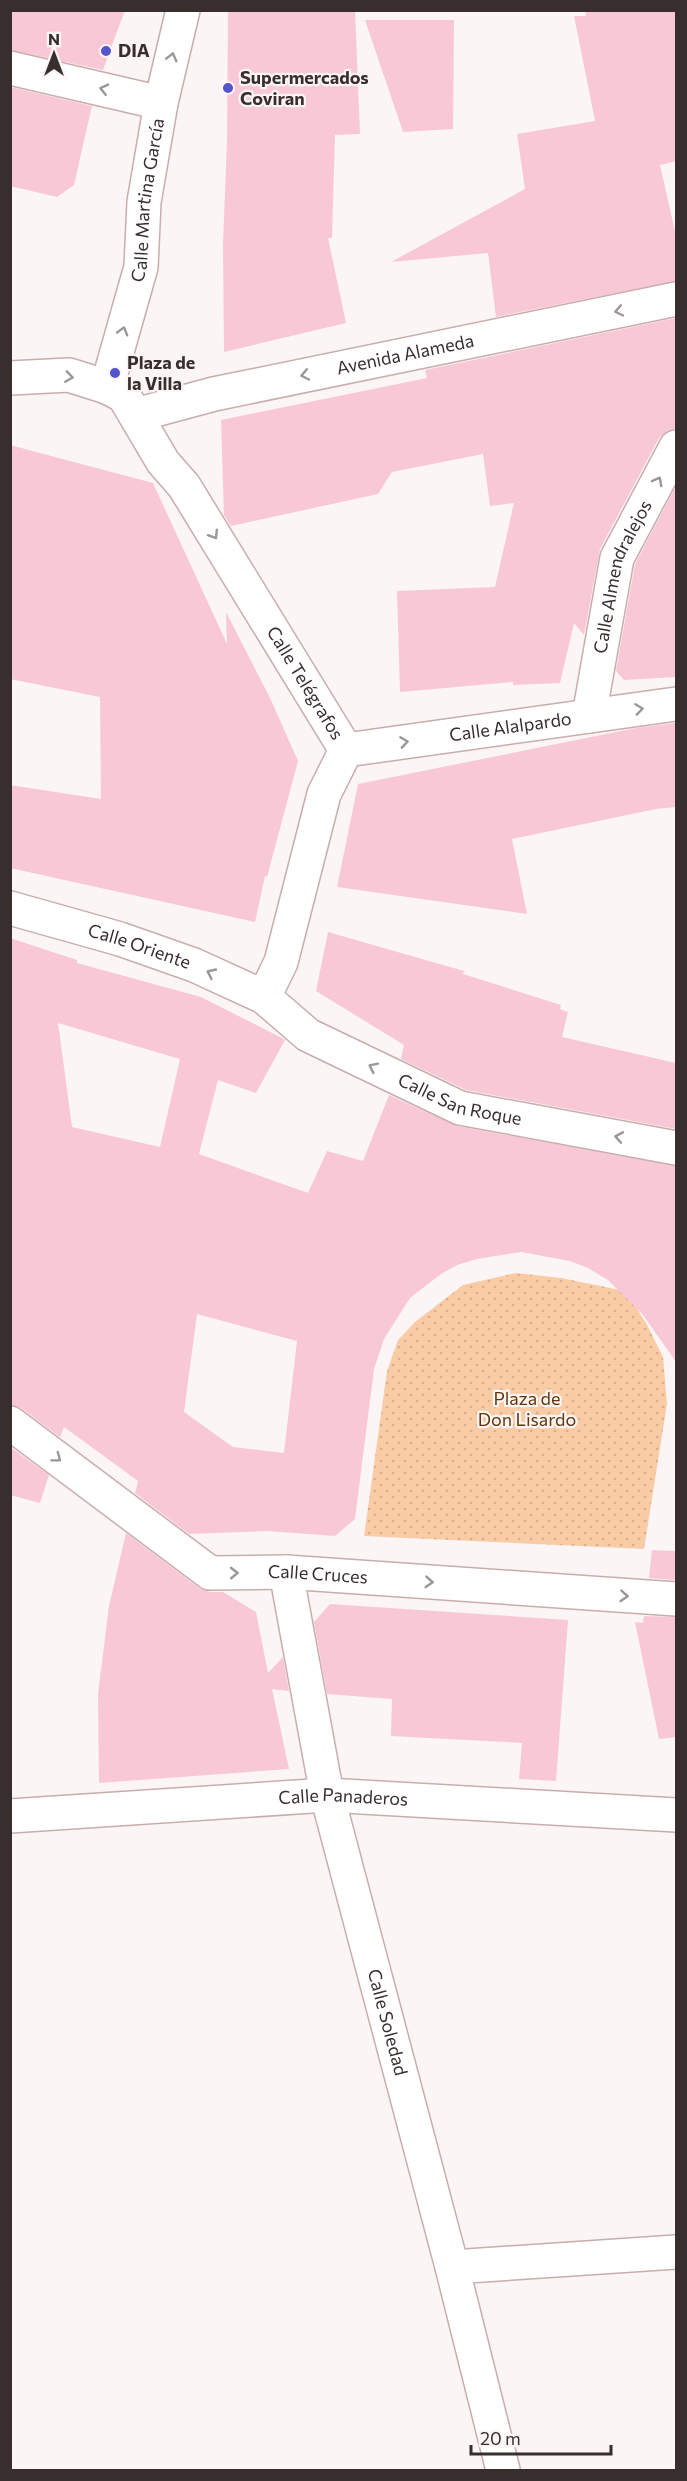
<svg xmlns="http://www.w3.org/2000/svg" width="687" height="2481" font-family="Commissioner,sans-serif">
  <defs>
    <pattern id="park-dots" width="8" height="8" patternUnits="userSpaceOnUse" patternTransform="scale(1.5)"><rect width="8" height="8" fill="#f9cca6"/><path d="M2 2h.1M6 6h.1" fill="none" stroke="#d6b08f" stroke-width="1.8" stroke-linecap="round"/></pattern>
  </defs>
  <rect width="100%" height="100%" fill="#fbf5f5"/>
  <path fill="url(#park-dots)" d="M 516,1273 L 561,1278 L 625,1291 L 646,1323 L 663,1357 L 667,1404 L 644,1549 L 364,1536 L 387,1371 L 398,1340 L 415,1322 L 463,1285 Z"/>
  <path fill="#f9c8d6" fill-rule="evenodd" d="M 10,10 L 125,10 L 103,70 L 10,50 Z
    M 228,10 L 355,10 L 360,134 L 335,135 L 332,238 L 328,238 L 346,323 L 224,352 L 223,243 L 227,142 Z
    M 585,10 L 676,10 L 676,161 L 660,165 L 676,236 L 676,281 L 496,317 L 488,253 L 391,262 L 525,189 L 517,134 L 595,121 L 574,16 L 586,16 Z
    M 365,20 L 454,20 L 453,129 L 403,132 Z
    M 10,87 L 92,106 L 74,185 L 57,197 L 10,186 Z
    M 676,318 L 676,428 L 667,431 L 659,438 L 600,549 L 584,635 L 574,623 L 560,683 L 513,685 L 513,682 L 400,692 L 397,591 L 495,587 L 514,503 L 490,506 L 483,454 L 392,472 L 378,494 L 231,526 L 224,515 L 221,420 L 427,378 L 425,370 Z
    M 10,445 L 153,483 L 227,644 L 226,612 L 271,700 L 298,761 L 267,877 L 265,876 L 255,922 L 10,868 L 10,785 L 101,799 L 100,697 L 10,679 Z
    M 676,486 L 676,677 L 624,680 L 616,671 L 635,564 Z
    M 676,723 L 676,807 L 656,809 L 512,839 L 527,914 L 337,887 L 358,784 L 636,728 Z
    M 328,932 L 464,971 L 463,974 L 561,1005 L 560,1009 L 568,1012 L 562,1037 L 676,1063 L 676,1129 L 466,1090 L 401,1059 L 404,1045 L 316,991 Z
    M 10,938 L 77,960 L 77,963 L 201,997 L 282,1038 L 285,1040 L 256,1093 L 218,1080 L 199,1154 L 308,1193 L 327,1151 L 363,1161 L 389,1095 L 457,1126 L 676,1166 L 676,1362 L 643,1315 L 608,1280 L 588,1268 L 570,1261 L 521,1252 L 477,1259 L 457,1265 L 441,1274 L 410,1298 L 384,1339 L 374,1369 L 355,1519 L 335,1536 L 267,1531 L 189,1534 L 135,1493 L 138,1481 L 64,1427 L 60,1437 L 21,1408 L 10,1405 ZM 58,1023 L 180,1059 L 160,1147 L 72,1127 ZM 197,1314 L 297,1341 L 284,1453 L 233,1447 L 184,1412 Z
    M 10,1447 L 49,1475 L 40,1503 L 10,1495 Z
    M 126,1533 L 199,1588 L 210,1592 L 223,1592 L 256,1612 L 268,1673 L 283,1657 L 289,1691 L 272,1689 L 289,1769 L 99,1783 L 98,1694 L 109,1606 Z
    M 652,1550 L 676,1551 L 676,1580 L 649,1578 Z
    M 330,1604 L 568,1620 L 556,1781 L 519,1779 L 522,1743 L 391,1736 L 392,1699 L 327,1694 L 314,1622 Z
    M 644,1616 L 676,1617 L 676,1737 L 659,1739 L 635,1622 L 643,1623 Z"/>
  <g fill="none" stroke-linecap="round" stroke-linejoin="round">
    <g stroke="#c9adac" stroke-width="36">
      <g id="street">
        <path d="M 10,68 L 161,103"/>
        <path id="s1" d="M 10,378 L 69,375 L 107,387 L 124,396 L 163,462 L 184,486 L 346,750"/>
        <path id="s2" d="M 107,387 L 141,267 L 144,202 L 161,103 L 183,10"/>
        <path id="s3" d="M 136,415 L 214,394 L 676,299"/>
        <path id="s4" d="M 589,716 L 617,558 L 676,447"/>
        <path id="s5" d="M 346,750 L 676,704"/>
        <path id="s6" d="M 10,908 L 120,939 L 194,965 L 264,997 L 308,1035 L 460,1108 L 676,1148"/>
        <path d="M 264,997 L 281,962 L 324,794 L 346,750"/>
        <path id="s7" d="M 10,1423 L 210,1573 L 286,1572 L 676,1599"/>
        <path id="s8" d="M 286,1572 L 327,1795 L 452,2267 L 503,2470"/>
        <path id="s9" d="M 10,1816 L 327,1795 L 676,1815"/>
        <path d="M 452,2267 L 676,2252"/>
      </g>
    </g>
    <use href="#street" stroke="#fff" stroke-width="33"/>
  </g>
  <defs><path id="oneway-chevron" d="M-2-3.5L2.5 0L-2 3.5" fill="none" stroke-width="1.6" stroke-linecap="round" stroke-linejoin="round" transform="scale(1.5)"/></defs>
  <g stroke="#9c9696">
    <use href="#oneway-chevron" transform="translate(172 57) rotate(-76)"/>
    <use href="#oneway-chevron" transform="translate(104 89) rotate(-167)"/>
    <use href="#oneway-chevron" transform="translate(619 311) rotate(168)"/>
    <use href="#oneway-chevron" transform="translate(123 331) rotate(-74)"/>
    <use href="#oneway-chevron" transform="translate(305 375) rotate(168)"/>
    <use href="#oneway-chevron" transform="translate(69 377) rotate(8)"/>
    <use href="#oneway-chevron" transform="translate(658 481) rotate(-62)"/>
    <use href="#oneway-chevron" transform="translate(214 535) rotate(58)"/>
    <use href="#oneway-chevron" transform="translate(639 709) rotate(-8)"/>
    <use href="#oneway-chevron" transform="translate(404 742) rotate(-8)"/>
    <use href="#oneway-chevron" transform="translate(211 973) rotate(-155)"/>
    <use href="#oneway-chevron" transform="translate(373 1067) rotate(-154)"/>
    <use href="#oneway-chevron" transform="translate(619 1137) rotate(-170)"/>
    <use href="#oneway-chevron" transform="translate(57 1458) rotate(37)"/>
    <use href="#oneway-chevron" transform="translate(234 1573) rotate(-1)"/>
    <use href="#oneway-chevron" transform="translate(429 1582) rotate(4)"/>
    <use href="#oneway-chevron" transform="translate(624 1596) rotate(4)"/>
  </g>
  <g fill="#5455cc" stroke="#fbf5f5" stroke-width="2">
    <circle cx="106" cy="51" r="6"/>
    <circle cx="228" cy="88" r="6"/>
    <circle cx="115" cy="373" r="6"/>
  </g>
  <g text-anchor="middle" stroke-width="4.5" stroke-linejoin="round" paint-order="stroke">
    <g font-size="18" font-weight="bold" fill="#392e2e" stroke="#fbf5f5" text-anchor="start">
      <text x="118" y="57">DIA</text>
      <text x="240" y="84">Supermercados<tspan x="240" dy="21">Coviran</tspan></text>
      <text x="127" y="369">Plaza de<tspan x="127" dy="21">la Villa</tspan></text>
    </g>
    <g font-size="18" fill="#392e2e" stroke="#fbf5f5">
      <text dy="6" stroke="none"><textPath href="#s2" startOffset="192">Calle Martina García</textPath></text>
      <text dy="6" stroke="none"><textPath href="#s3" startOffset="276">Avenida Alameda</textPath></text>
      <text dy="6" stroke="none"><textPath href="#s4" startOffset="144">Calle Almendralejos</textPath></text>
      <text dy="6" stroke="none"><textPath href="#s1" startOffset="458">Calle Telégrafos</textPath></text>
      <text dy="6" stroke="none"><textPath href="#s5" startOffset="166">Calle Alalpardo</textPath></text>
      <text dy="6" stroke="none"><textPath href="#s6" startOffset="135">Calle Oriente</textPath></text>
      <text dy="6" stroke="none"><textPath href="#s6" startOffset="494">Calle San Roque</textPath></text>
      <text dy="6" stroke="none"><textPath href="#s7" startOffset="358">Calle Cruces</textPath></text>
      <text dy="6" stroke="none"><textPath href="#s9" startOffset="334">Calle Panaderos</textPath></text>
      <text dy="6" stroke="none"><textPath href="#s8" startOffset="462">Calle Soledad</textPath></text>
    </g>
    <g font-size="18" fill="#61370a" stroke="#fbf5f5">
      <text x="527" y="1405">Plaza de<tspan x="527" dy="21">Don Lisardo</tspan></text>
    </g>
  </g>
  <rect width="687" height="2481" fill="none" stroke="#392e2e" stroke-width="24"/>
  <g transform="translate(54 54)" stroke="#fbf5f5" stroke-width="4.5" paint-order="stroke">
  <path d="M0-4.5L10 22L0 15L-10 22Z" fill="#392e2e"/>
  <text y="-9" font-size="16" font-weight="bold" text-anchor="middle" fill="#392e2e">N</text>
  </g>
  <path d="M471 2445v9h140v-9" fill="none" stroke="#392e2e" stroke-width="3"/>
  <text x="480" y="2445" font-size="18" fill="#392e2e" stroke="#fbf5f5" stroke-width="4.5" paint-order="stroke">20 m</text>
</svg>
